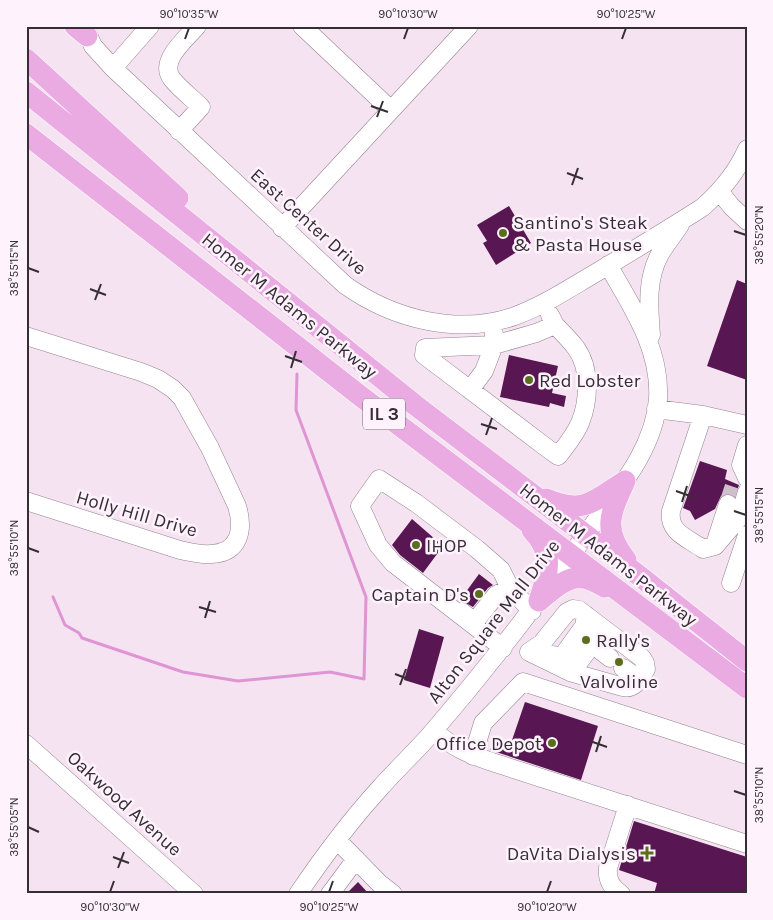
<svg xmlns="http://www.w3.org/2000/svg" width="773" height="920" font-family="Karla,sans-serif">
  <rect width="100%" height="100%" fill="#f6e3f2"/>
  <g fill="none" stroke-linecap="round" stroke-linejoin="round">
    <path stroke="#df94d4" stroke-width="3" d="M 53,597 L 65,625 L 79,633 L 82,638 L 183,672 L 238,681 L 330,672 L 364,679 L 366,597 L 296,410 L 297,374"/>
  </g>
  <path fill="#581752" d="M 509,206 L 531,243 L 496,265 L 483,243 L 487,241 L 477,225 Z
    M 737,280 L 747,284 L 747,380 L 707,366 Z
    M 509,355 L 558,366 L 552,393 L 566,396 L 564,407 L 550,403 L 549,407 L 500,397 Z
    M 700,461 L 727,470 L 725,479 L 739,485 L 735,496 L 726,494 L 721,496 L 715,509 L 695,520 L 690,511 L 683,508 Z
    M 412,519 L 443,546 L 423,573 L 400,555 L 392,545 Z
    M 479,574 L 493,585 L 488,588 L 473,607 L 460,600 Z
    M 419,629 L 444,637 L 430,688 L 404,680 Z
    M 525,702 L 598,726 L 581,780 L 490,750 L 494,741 L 510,746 Z
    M 634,821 L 747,857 L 747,894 L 654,894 L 657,883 L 619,870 Z
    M 358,882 L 369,894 L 346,894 Z"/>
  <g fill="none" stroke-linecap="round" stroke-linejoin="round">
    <path stroke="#cfbfcc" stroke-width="18" stroke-dasharray="18 9" stroke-linecap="butt" d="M 728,504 L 735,483"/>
    <g stroke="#948491" stroke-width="19">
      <path id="minor" d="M 84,26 L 93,46 L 113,68 L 345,285 C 393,319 457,336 515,316 C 545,305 571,287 599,271 C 634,250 669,229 703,207 C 722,190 737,172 747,149
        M 302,26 L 391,110
        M 113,68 L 150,26
        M 179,131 L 201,107 C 192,98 180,89 172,79 C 158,61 186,39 197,26
        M 720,192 L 731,206 L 747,221
        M 282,228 L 469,26
        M 494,334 L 494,345 L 536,333 L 555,325 L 550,315
        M 651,335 C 649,308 646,279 660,254 C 666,244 674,234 680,225
        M 26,336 L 141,372 L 158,379 L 173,389 L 182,398 L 210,448 L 237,506 C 244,529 240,553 211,554 C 200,555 190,552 180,550 L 26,501
        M 470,390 L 484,371 L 494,345 L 425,348 L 424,355 L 547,448 L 558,456 C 566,446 575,435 580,423 C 589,401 591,369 576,348 C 570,340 562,332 555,325
        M 656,409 L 703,415 L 747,425
        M 703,415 L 671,511 C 668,533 688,538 703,549 L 715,546 L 739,518 L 747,492
        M 747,445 L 741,465 L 747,478
        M 717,538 L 728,504
        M 731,583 L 747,535
        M 573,609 L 579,610 L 642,658 L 645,663 L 646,669 C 640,678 635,690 623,687 L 570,672 L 529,652 L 542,643 L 567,612 Z
        M 462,612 L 472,620 L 477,619 L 496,595 L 510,588
        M 503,648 L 393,563 L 378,545 L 360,506 L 379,479 L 416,503 L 477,549 L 501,570 L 510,588 L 532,611
        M 601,651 L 610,658
        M 539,653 L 558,656 L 564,654 L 584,626 L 586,615
        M 558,663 L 570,667 L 576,666 L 604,629
        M 623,668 L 639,679
        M 434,731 C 453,748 471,755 495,763 L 747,844
        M 26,744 L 194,894
        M 473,756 L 483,723 L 523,682 L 747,755
        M 337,840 L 379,883 L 393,894
        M 298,894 C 323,857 350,821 380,788 C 396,770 414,753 430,735 C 486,670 538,603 587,533 C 616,492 654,451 658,399 C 661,349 632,307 608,265
        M 330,894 L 356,859
        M 621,894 C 611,887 607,880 608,868 L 628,805"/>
    </g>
    <g stroke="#fff" stroke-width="22">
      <path id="major" d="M 75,26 L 87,36
        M 26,59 L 178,198
        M 26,92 L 415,405 L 637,574 L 747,661
        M 26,134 L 359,395 L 747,688
        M 625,481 C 610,514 602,529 626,560
        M 546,499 C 584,515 594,501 625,481
        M 532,530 C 555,554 548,573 539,601
        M 539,601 C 550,592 566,576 582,578 C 590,578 598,584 605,587"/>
    </g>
    <use href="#minor" stroke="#fff" stroke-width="18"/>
    <use href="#major" stroke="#eaabe2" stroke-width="21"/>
  </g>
  <path fill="none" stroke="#352e34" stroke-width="2" d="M 185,39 L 189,28M 404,39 L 408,28M 622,39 L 626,28M 371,106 L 388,112M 377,117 L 383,101M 567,173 L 583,179M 572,185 L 578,168M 734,231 L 746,235M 28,268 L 39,272M 90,289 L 106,295M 95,300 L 101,284M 285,356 L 302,362M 291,368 L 296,351M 481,424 L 497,429M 486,435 L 492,418M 676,491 L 693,497M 682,502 L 687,486M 734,511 L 746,515M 28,548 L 39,552M 199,607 L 216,612M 205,618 L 210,601M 395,674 L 411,680M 400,685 L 406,669M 590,741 L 607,747M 596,752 L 601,736M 734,791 L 746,795M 28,827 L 39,832M 113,857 L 129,863M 118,868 L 124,852M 110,892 L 114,881M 329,892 L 333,881M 547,892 L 551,881"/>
  <g fill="#5a6e1b" stroke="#fef3fc" stroke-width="2">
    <circle cx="503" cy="233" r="5"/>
    <circle cx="529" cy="380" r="5"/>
    <circle cx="416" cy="545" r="5"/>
    <circle cx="479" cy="594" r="5"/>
    <circle cx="586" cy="640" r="5"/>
    <circle cx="619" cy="662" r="5"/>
    <circle cx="552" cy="743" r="5"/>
    <path d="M644.5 845.5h5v5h5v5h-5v5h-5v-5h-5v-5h5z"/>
  </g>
  <g text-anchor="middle" stroke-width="5" stroke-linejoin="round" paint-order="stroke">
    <rect fill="#fef3fc" stroke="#716970" stroke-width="1" x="363" y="398.5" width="42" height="31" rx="4"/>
    <g font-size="18" font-weight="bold" fill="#352e34">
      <text x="384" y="420">IL 3</text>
    </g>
    <g font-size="19" fill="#352e34" stroke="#fef3fc">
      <text transform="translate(309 221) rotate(42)" y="7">East Center Drive</text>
      <text transform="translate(290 305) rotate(39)" y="7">Homer M Adams Parkway</text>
      <text transform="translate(137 513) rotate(16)" y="7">Holly Hill Drive</text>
      <text transform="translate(609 554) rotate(38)" y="7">Homer M Adams Parkway</text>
      <text transform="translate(493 621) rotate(-52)" y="7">Alton Square Mall Drive</text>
      <text transform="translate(125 803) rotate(42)" y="7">Oakwood Avenue</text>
    </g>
    <g font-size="19" fill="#352e34" stroke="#fef3fc" text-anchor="start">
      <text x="513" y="229">Santino's Steak<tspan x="513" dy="22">&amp; Pasta House</tspan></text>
      <text x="539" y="387">Red Lobster</text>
      <text x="426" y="552">IHOP</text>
      <text x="469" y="601" text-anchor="end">Captain D's</text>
      <text x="596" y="647">Rally's</text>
      <text x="619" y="688" text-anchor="middle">Valvoline</text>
      <text x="542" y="750" text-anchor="end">Office Depot</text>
      <text x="636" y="860" text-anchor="end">DaVita Dialysis</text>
    </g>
  </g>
  <rect width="773" height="920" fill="none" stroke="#fef3fc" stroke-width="55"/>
  <rect x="28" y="28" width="718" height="864" fill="none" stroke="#352e34" stroke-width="2"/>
  <g font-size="12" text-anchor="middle" fill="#352e34">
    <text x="189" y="18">90°10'35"W</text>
    <text x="408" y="18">90°10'30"W</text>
    <text x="626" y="18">90°10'25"W</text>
    <text transform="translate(759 235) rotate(-90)" y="4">38°55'20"N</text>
    <text transform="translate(14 268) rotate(-90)" y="4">38°55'15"N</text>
    <text transform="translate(759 515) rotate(-90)" y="4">38°55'15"N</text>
    <text transform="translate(14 548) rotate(-90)" y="4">38°55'10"N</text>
    <text transform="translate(759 795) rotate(-90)" y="4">38°55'10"N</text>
    <text transform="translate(14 827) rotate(-90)" y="4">38°55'05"N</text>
    <text x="110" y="911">90°10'30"W</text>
    <text x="329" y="911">90°10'25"W</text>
    <text x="547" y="911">90°10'20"W</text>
  </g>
</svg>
